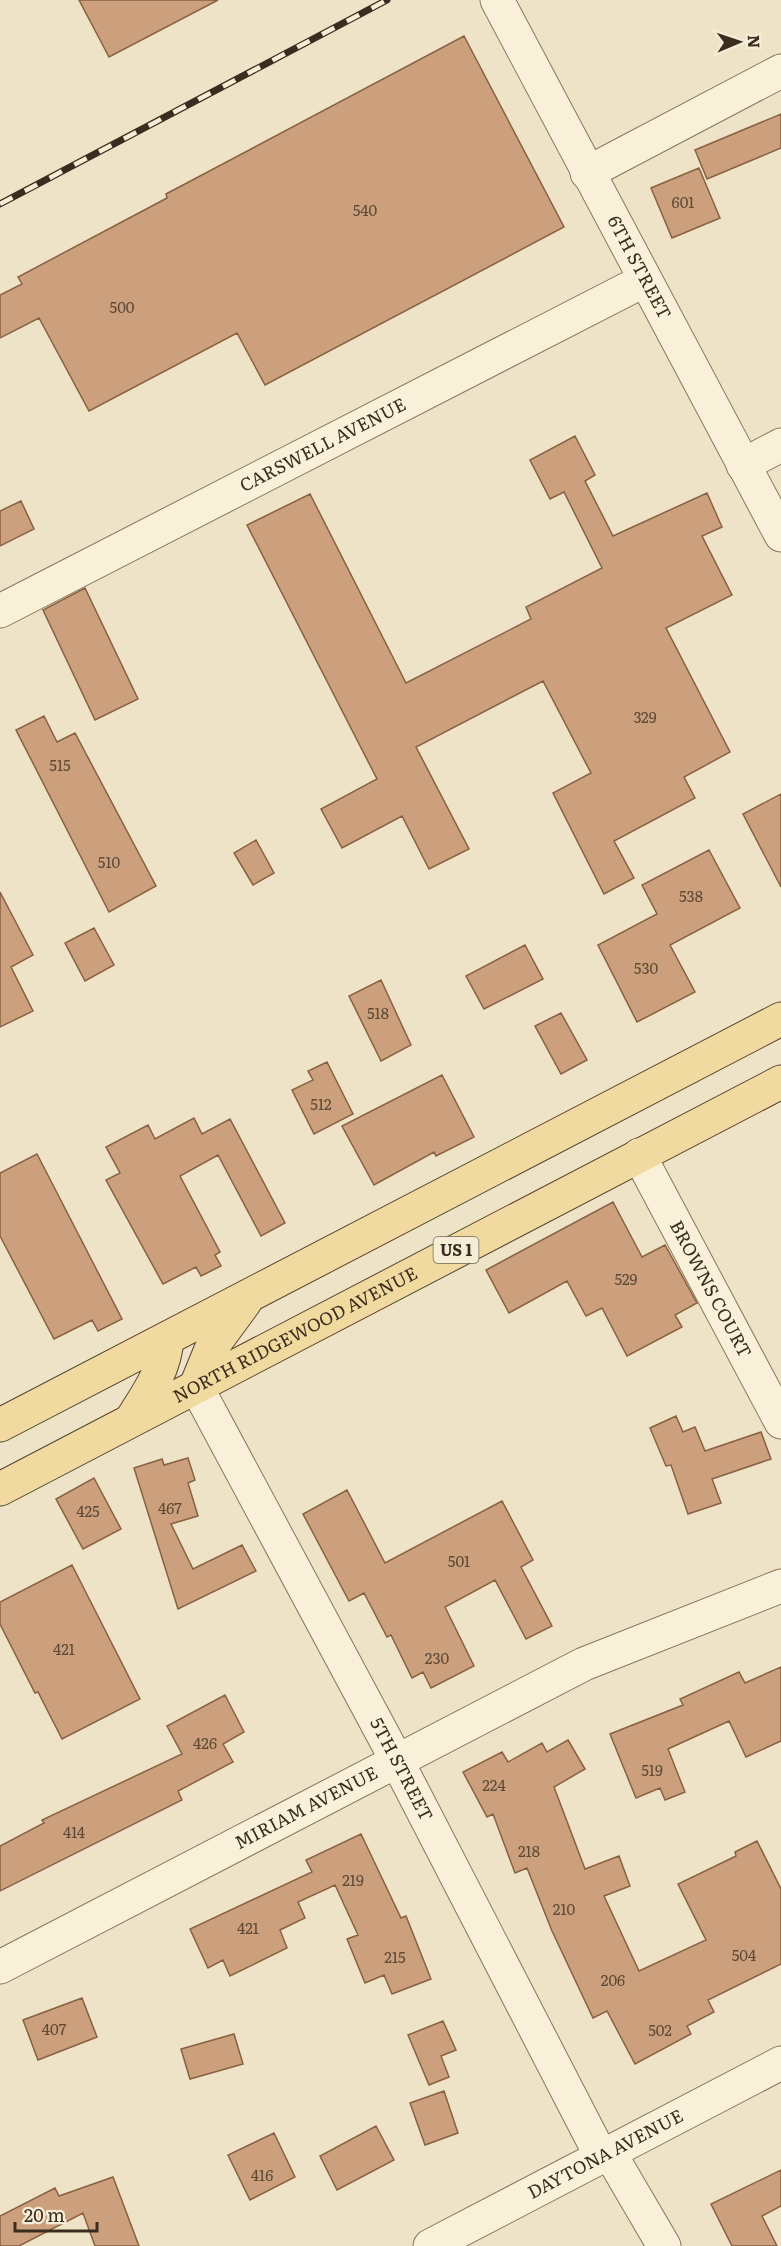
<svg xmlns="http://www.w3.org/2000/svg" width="781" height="2246" font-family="Literata,serif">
  <rect width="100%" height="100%" fill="#eee3c6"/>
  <path fill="#cca07c" stroke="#886042" stroke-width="1.5" d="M 79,0 L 218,0 L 109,57 Z
    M 464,36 L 564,227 L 265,385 L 237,333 L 89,411 L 39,318 L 0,338 L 0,295 L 22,284 L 18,277 L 167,198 L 166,194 Z
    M 781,114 L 781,148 L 707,179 L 695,150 Z
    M 699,168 L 720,218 L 672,238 L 651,188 Z
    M 575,436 L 595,475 L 585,481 L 613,536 L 707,493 L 722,527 L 702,536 L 732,595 L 666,628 L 730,752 L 684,777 L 695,798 L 614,841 L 634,878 L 604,894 L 553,793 L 591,773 L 543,681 L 416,747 L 469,849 L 429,869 L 402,816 L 342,848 L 321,809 L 377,779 L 247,525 L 310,494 L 406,683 L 531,619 L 526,607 L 602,568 L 564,492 L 550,499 L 530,460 Z
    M 21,501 L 34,529 L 0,546 L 0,511 Z
    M 85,588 L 138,699 L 95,720 L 43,610 Z
    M 44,716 L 57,742 L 75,733 L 156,886 L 109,912 L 16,730 Z
    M 781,794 L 781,887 L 743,814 Z
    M 256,840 L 274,873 L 253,885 L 234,853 Z
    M 709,850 L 740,908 L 670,945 L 695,992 L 637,1022 L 598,945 L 657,914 L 642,885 Z
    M 0,892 L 33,955 L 11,967 L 33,1011 L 0,1027 Z
    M 94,928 L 114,965 L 85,981 L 65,943 Z
    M 525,945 L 543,979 L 484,1009 L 466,976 Z
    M 381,980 L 411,1045 L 381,1061 L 349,996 Z
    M 561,1013 L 587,1060 L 561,1074 L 535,1026 Z
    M 327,1062 L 353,1114 L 314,1134 L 292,1090 L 313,1080 L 308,1071 Z
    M 442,1075 L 474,1137 L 436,1156 L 434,1152 L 374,1185 L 342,1126 Z
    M 194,1118 L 202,1134 L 230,1119 L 285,1223 L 261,1236 L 218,1155 L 180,1176 L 220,1252 L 215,1255 L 221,1266 L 201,1276 L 196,1267 L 163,1284 L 106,1180 L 120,1173 L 106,1147 L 148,1125 L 155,1139 Z
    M 37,1154 L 122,1319 L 98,1331 L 92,1320 L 54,1339 L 0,1236 L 0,1173 Z
    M 613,1202 L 642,1257 L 665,1245 L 697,1303 L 675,1315 L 682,1327 L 627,1356 L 602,1308 L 586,1316 L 567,1281 L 509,1313 L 486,1270 Z
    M 676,1416 L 683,1432 L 695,1427 L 705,1451 L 761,1432 L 771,1459 L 712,1479 L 721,1503 L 688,1514 L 671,1465 L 666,1466 L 650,1428 Z
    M 188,1458 L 195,1480 L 188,1483 L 198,1516 L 171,1524 L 193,1569 L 242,1545 L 256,1571 L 178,1609 L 134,1468 L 162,1459 L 164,1465 Z
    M 94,1478 L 121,1529 L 83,1549 L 56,1499 Z
    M 347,1490 L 385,1563 L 502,1501 L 533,1560 L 521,1567 L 552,1626 L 526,1639 L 495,1580 L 445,1607 L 474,1666 L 431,1688 L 423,1672 L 412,1678 L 391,1635 L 387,1637 L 364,1593 L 349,1601 L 303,1514 Z
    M 72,1565 L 140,1699 L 62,1739 L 38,1692 L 35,1693 L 0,1624 L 0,1602 Z
    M 781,1667 L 781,1741 L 746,1757 L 729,1721 L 668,1749 L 685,1792 L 665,1800 L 660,1788 L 636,1798 L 610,1734 L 683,1705 L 680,1699 L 739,1672 L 745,1683 Z
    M 225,1695 L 244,1732 L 223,1744 L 233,1762 L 178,1791 L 182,1800 L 0,1891 L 0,1846 L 44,1823 L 42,1820 L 182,1754 L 167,1726 Z
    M 568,1740 L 585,1769 L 554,1787 L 585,1869 L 619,1856 L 630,1886 L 604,1896 L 639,1971 L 706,1940 L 678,1884 L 736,1856 L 735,1852 L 757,1841 L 781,1889 L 781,1964 L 708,2000 L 714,2012 L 687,2026 L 691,2034 L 635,2064 L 607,2011 L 593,2018 L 552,1931 L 527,1868 L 515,1873 L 493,1814 L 487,1817 L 463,1772 L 502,1752 L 508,1762 L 542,1743 L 547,1752 Z
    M 361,1834 L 401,1918 L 406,1916 L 431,1979 L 392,1994 L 384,1975 L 365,1983 L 347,1939 L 358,1935 L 335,1885 L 298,1902 L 305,1918 L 280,1930 L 287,1948 L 230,1976 L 223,1960 L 208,1968 L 190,1929 L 312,1872 L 306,1860 Z
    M 82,1998 L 97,2037 L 38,2060 L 23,2020 Z
    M 443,2021 L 456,2050 L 441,2056 L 449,2077 L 429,2085 L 408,2035 Z
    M 234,2034 L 243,2064 L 190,2079 L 181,2049 Z
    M 444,2091 L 458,2133 L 425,2145 L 410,2103 Z
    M 376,2126 L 394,2160 L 337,2190 L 320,2156 Z
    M 274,2133 L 295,2177 L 250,2200 L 228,2155 Z
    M 781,2170 L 781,2206 L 762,2216 L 777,2246 L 732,2246 L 711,2204 Z
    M 113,2177 L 139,2246 L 95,2246 L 83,2213 L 19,2246 L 0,2246 L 0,2216 L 55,2188 L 59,2196 Z"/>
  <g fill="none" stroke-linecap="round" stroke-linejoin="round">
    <g stroke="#89755c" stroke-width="35">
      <g id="minor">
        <path id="s1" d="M 497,0 L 781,535"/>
        <path d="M 587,173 L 781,71"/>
        <path d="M 743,465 L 781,445"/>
        <path id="s2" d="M 0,611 L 645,280"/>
        <path id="s3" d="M 639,1155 L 781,1422"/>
        <path id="s4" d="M 196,1386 L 396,1759 L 601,2156"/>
        <path id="s5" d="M 0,1967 L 584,1664 L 781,1586"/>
        <path d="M 609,2152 L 664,2246"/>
        <path id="s6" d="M 430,2246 L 781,2063"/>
      </g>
    </g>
    <g stroke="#574330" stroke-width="35">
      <g id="major">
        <path d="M 196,1386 L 212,1347 L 245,1302"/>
        <path d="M 133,1417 C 149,1392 165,1369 167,1339"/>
        <path d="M 0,1425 L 781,1019"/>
        <path id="s7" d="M 0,1489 L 781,1082"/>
      </g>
    </g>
    <use href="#minor" stroke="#f9f0d9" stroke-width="33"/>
    <use href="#major" stroke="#f0da9f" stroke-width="33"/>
    <g stroke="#3a2d1f" stroke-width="7">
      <path id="rail" d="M 0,204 L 387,0"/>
    </g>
    <use href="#rail" stroke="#f5edd5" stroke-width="4.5" stroke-dasharray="14" stroke-linecap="butt"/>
  </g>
  <g text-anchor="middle" stroke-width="6" stroke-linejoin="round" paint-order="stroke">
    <g font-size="15" fill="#5e4a36">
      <text x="683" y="208">601</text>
      <text x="365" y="216">540</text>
      <text x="122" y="313">500</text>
      <text x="645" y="723">329</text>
      <text x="60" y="771">515</text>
      <text x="109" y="868">510</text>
      <text x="691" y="902">538</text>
      <text x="646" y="974">530</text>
      <text x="378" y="1019">518</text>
      <text x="321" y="1110">512</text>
      <text x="626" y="1285">529</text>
      <text x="170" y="1514">467</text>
      <text x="88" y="1517">425</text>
      <text x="459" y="1567">501</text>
      <text x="64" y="1655">421</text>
      <text x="437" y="1664">230</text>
      <text x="205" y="1749">426</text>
      <text x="652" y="1776">519</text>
      <text x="494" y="1791">224</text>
      <text x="74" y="1838">414</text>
      <text x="529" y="1857">218</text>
      <text x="353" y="1886">219</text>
      <text x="564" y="1915">210</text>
      <text x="248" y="1934">421</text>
      <text x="744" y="1961">504</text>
      <text x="395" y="1963">215</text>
      <text x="613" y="1986">206</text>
      <text x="54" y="2035">407</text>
      <text x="660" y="2036">502</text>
      <text x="262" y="2181">416</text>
    </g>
    <rect fill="#f5edd5" stroke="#726756" stroke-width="1.5" x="433.5" y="1237" width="45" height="26" rx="4.5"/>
    <g font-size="16" font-weight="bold" fill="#3a2d1f">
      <text x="456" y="1256">US 1</text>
    </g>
    <g font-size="18" fill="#3a2d1f" stroke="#f5edd5">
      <text dy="6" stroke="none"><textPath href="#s1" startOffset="303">6TH STREET</textPath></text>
      <text dy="6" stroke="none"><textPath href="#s2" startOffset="363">CARSWELL AVENUE</textPath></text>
      <text dy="6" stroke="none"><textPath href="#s3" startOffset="152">BROWNS COURT</textPath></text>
      <text dy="6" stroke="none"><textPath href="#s7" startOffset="333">NORTH RIDGEWOOD AVENUE</textPath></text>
      <text dy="6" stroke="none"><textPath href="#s4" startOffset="435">5TH STREET</textPath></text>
      <text dy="6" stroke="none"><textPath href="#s5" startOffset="345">MIRIAM AVENUE</textPath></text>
      <text dy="6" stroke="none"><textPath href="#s6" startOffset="198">DAYTONA AVENUE</textPath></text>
    </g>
  </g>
  <g transform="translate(739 42) rotate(88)" stroke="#f5edd5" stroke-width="4.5" paint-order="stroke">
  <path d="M0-4.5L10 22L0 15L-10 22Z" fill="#3a2d1f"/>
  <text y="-9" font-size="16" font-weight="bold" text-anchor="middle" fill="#3a2d1f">N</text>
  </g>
  <path d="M15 2222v9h82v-9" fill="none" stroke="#3a2d1f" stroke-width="3"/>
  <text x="24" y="2222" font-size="18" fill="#3a2d1f" stroke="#f5edd5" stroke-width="4.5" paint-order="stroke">20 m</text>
</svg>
